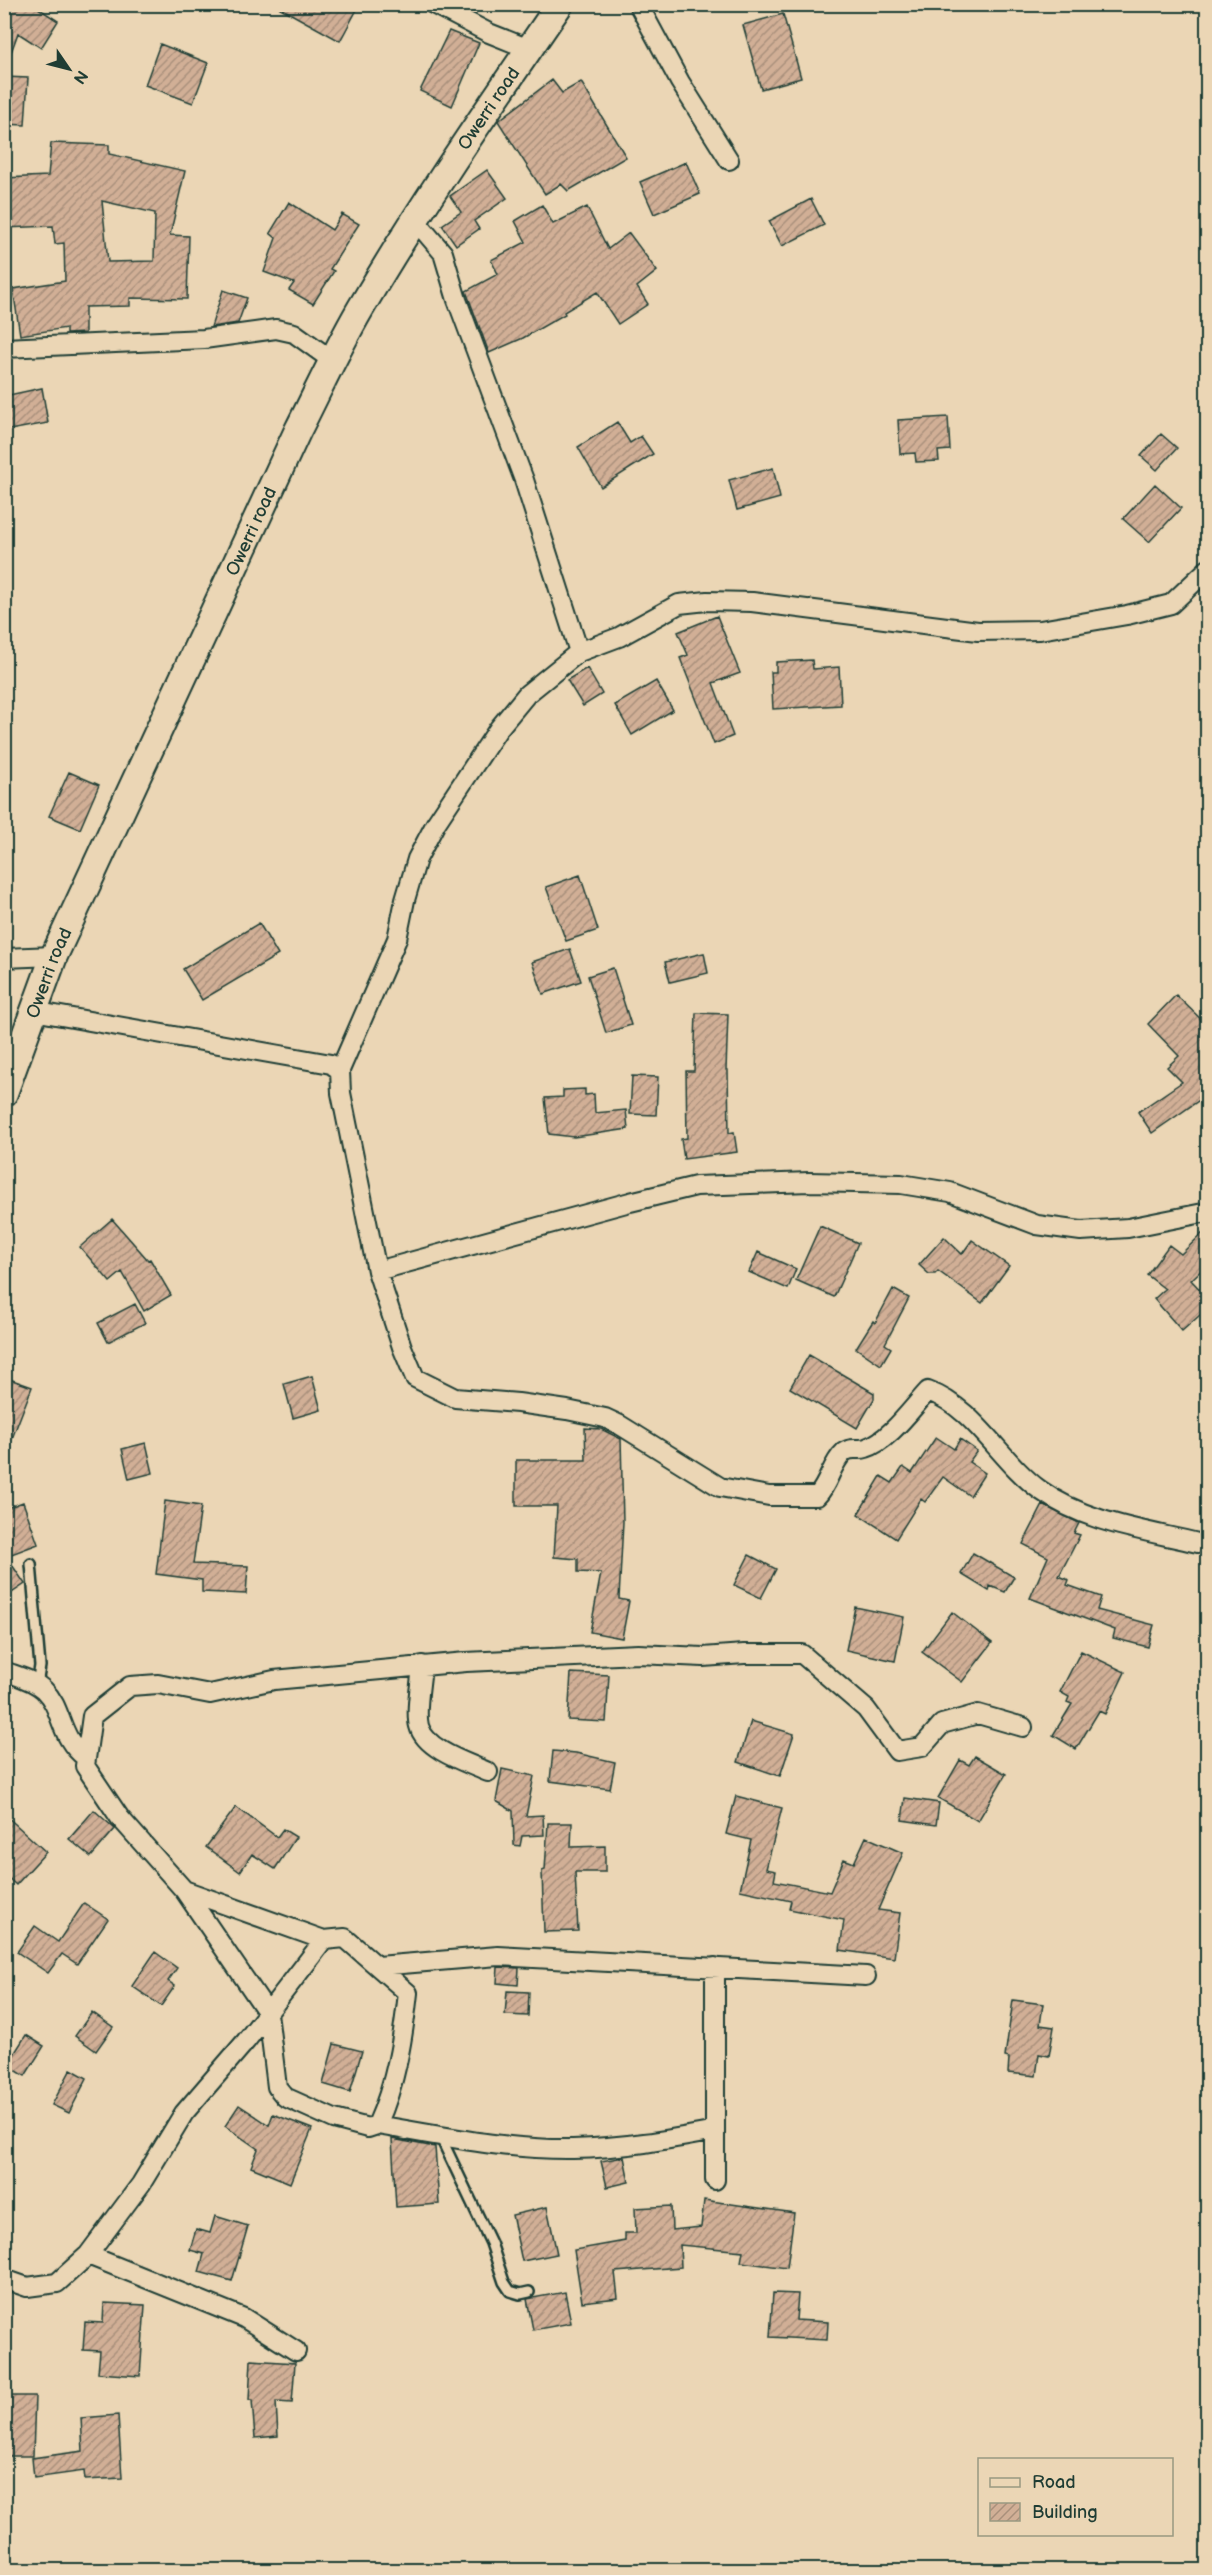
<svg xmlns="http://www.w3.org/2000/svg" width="1212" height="2575" font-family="'Balsamiq Sans',sans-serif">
  <defs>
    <pattern id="building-hatch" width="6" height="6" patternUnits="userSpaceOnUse" patternTransform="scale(1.5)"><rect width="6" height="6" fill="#d1af96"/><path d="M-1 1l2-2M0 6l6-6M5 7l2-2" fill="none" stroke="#a9907b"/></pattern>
  </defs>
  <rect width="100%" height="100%" fill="#ebd6b5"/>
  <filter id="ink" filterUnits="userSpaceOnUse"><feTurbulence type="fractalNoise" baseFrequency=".0167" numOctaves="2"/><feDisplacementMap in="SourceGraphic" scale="12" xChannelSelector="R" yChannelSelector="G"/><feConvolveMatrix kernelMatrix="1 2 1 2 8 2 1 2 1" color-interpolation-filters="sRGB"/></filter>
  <g filter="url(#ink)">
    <path fill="url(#building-hatch)" stroke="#1f3d34" stroke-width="1.5" fill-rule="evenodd" d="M 4,4 L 32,4 L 58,21 L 41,48 L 18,33 L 6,66 Z
      M 273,4 L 360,4 L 340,41 Z
      M 783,14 L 801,78 L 761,89 L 743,25 Z
      M 449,31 L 479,43 L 452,106 L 420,91 Z
      M 160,44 L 208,63 L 193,103 L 145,85 Z
      M 4,77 L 28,78 L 25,125 L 4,124 Z
      M 552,80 L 562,93 L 581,82 L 626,157 L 568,191 L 561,184 L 545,194 L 498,121 Z
      M 51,143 L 109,145 L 109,154 L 185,171 L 170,235 L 189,236 L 187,299 L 130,298 L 130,306 L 85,307 L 85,333 L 66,334 L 66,328 L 20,335 L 13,289 L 65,281 L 64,243 L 55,244 L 53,226 L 4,228 L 4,178 L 48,176 ZM 102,201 L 155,213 L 154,261 L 108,262 Z
      M 686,162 L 700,194 L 654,214 L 640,182 Z
      M 487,170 L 507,198 L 474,221 L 479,229 L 456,245 L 442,225 L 461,212 L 450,196 Z
      M 811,199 L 824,225 L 782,246 L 769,221 Z
      M 289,202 L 332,230 L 342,214 L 359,224 L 330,269 L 334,271 L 313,304 L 289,290 L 294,283 L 264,272 L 276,238 L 270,233 Z
      M 542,205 L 553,224 L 587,207 L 608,249 L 629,233 L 657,271 L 637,287 L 648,304 L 618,324 L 597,292 L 564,312 L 565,314 L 523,338 L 489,353 L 466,291 L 498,274 L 491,260 L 526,242 L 515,221 Z
      M 223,290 L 247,298 L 238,323 L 211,327 Z
      M 42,388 L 48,423 L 4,431 L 4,396 Z
      M 948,417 L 950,450 L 938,451 L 939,461 L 916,462 L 915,453 L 900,454 L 898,420 Z
      M 617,422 L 630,443 L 641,436 L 653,454 L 601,487 L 578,447 Z
      M 1161,434 L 1177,448 L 1157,470 L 1141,456 Z
      M 773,468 L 780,498 L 737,510 L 729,480 Z
      M 1155,484 L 1181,508 L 1149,542 L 1123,519 Z
      M 717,616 L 740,673 L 713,683 L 733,736 L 714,744 L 680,658 L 688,655 L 678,632 Z
      M 812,660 L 813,669 L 839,667 L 841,705 L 773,709 L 771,672 L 776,672 L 776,662 Z
      M 587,668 L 602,694 L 583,706 L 567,680 Z
      M 656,681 L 673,710 L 632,735 L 615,705 Z
      M 69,772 L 99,785 L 80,829 L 49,816 Z
      M 580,875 L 598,930 L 566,941 L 546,887 Z
      M 259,923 L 278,955 L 202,1000 L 183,969 Z
      M 570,949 L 581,981 L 543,994 L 532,962 Z
      M 704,953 L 708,973 L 670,982 L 665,962 Z
      M 613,968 L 631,1025 L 606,1033 L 588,976 Z
      M 1176,995 L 1208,1026 L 1208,1094 L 1152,1133 L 1138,1112 L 1182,1082 L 1167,1067 L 1179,1056 L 1148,1024 Z
      M 696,1013 L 728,1014 L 726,1070 L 728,1070 L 729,1133 L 734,1132 L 737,1152 L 684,1159 L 681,1139 L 687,1138 L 686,1071 L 694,1071 Z
      M 632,1076 L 658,1077 L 656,1115 L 630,1114 Z
      M 585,1089 L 585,1095 L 594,1094 L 595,1113 L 626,1110 L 628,1129 L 574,1137 L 549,1134 L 545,1098 L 563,1097 L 563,1090 Z
      M 112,1219 L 148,1260 L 150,1259 L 171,1295 L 144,1311 L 122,1272 L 110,1282 L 80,1247 Z
      M 820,1226 L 858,1243 L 834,1297 L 796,1280 Z
      M 1208,1228 L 1208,1264 L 1191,1280 L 1208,1298 L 1208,1308 L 1182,1331 L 1154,1299 L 1165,1289 L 1147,1275 L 1169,1245 L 1181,1254 Z
      M 944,1237 L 962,1254 L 972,1240 L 1009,1266 L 982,1303 L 938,1271 L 935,1274 L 929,1274 L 919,1265 Z
      M 758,1252 L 796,1269 L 788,1289 L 749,1272 Z
      M 893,1289 L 909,1298 L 885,1344 L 891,1348 L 881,1365 L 856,1348 L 873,1321 L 875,1323 Z
      M 135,1304 L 145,1323 L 108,1342 L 98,1323 Z
      M 809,1355 L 874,1393 L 874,1399 L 857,1428 L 790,1388 Z
      M 312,1376 L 321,1410 L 293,1418 L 284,1384 Z
      M 4,1377 L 32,1387 L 6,1454 L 4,1454 Z
      M 585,1428 L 601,1429 L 621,1439 L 623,1522 L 619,1599 L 629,1601 L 622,1638 L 590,1632 L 601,1573 L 578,1572 L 578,1559 L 554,1557 L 557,1506 L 516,1506 L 516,1460 L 586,1460 Z
      M 936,1437 L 954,1449 L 960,1439 L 977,1451 L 969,1462 L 985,1473 L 970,1496 L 943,1477 L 925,1502 L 921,1499 L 896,1539 L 858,1514 L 881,1476 L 892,1483 L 903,1467 L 912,1473 Z
      M 146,1443 L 153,1473 L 129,1479 L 122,1449 Z
      M 165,1501 L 201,1506 L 193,1564 L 248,1566 L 246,1594 L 202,1592 L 202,1580 L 156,1574 Z
      M 23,1502 L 38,1544 L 6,1556 L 25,1584 L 4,1598 L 4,1509 Z
      M 1043,1505 L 1079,1523 L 1074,1533 L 1080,1535 L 1059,1576 L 1069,1580 L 1067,1585 L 1101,1597 L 1097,1610 L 1154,1625 L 1148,1647 L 1113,1638 L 1115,1630 L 1030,1598 L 1048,1557 L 1023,1544 Z
      M 973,1553 L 1014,1577 L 1005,1592 L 990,1586 L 989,1591 L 961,1574 Z
      M 749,1555 L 776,1569 L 761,1598 L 734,1585 Z
      M 855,1607 L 904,1617 L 895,1661 L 846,1650 Z
      M 952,1612 L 992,1643 L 962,1682 L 922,1652 Z
      M 1081,1651 L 1125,1672 L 1105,1714 L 1099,1711 L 1076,1749 L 1053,1735 L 1072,1704 L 1067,1702 L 1069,1697 L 1060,1692 Z
      M 571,1673 L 609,1675 L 606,1722 L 568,1720 Z
      M 751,1721 L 794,1734 L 780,1776 L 738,1762 Z
      M 553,1751 L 576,1753 L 615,1762 L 610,1789 L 550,1781 Z
      M 975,1756 L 1006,1774 L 978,1821 L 938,1798 L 960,1760 L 969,1765 Z
      M 502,1769 L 534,1776 L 526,1816 L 543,1815 L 544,1835 L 522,1836 L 520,1846 L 514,1845 L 513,1811 L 496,1801 Z
      M 736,1796 L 782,1808 L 766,1869 L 776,1871 L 774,1881 L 830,1892 L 844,1859 L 854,1863 L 866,1837 L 903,1853 L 878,1910 L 900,1913 L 894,1958 L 840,1950 L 844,1920 L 789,1909 L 791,1901 L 740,1890 L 751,1840 L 726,1834 Z
      M 905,1798 L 939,1803 L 936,1825 L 902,1820 Z
      M 236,1807 L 277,1837 L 283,1829 L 296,1837 L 275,1869 L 252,1854 L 240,1872 L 206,1847 Z
      M 94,1810 L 115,1829 L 91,1857 L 69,1839 Z
      M 4,1814 L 46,1852 L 16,1885 L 4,1874 Z
      M 548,1823 L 572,1823 L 571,1847 L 605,1846 L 605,1872 L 575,1872 L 578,1931 L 544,1932 L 542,1871 L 545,1870 Z
      M 84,1903 L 108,1919 L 77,1964 L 62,1954 L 48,1973 L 17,1952 L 35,1926 L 58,1942 Z
      M 155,1952 L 177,1968 L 168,1981 L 175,1986 L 161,2006 L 132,1986 Z
      M 498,1967 L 519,1968 L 518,1985 L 497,1983 Z
      M 507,1991 L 529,1992 L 528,2016 L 505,2015 Z
      M 1013,2000 L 1043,2004 L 1040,2025 L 1054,2027 L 1049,2056 L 1039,2054 L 1036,2076 L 1008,2073 L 1009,2058 L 1005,2057 Z
      M 92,2012 L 113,2027 L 96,2051 L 75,2036 Z
      M 26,2035 L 44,2046 L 25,2076 L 7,2065 Z
      M 334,2044 L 362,2051 L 350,2092 L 323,2084 Z
      M 71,2069 L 87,2078 L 69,2113 L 52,2105 Z
      M 239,2105 L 269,2125 L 273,2114 L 312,2129 L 290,2183 L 251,2167 L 258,2149 L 225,2126 Z
      M 392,2139 L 435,2147 L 439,2204 L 396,2207 Z
      M 624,2157 L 629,2182 L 607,2187 L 601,2161 Z
      M 704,2200 L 794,2213 L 787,2268 L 741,2262 L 743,2251 L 680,2245 L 681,2267 L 615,2272 L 618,2298 L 582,2302 L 574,2250 L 625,2241 L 625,2233 L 636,2233 L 635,2208 L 671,2206 L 672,2230 L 701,2227 Z
      M 547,2207 L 557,2254 L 522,2261 L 512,2215 Z
      M 215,2216 L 248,2226 L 232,2281 L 199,2272 L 204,2254 L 190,2250 L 196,2229 L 210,2233 Z
      M 565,2292 L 571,2323 L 533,2330 L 527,2299 Z
      M 773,2293 L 798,2294 L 796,2320 L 828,2322 L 827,2340 L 770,2337 Z
      M 104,2303 L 145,2305 L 140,2376 L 98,2373 L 100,2351 L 83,2350 L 85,2322 L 103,2323 Z
      M 251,2360 L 295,2363 L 292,2403 L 276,2402 L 278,2436 L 255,2438 L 252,2400 L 249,2400 Z
      M 4,2396 L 35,2396 L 33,2456 L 4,2456 Z
      M 118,2415 L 122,2478 L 85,2480 L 84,2471 L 34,2478 L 32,2458 L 83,2451 L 81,2418 Z"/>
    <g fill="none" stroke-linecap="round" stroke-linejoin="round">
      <g stroke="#1f3d34" stroke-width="14">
        <path id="service" d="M 31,1564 L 40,1666 L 37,1685
          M 441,2138 L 491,2243 L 504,2282 L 510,2291 L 520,2294 L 529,2292"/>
      </g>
      <g stroke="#1f3d34" stroke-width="22">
        <path id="minor" d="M 433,4 L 489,33 L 529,49
          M 638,4 L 680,82 L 729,160
          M 415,220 L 443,253 L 457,300 L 524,480 L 579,652
          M 4,348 L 204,339 L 276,329 L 294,333 L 333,361
          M 4,958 L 54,956
          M 33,1011 L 331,1064 L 340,1070 L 341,1093 L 377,1271 L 630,1202 L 696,1186 L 809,1182 L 901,1184 L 950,1192 L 1037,1225 L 1081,1231 L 1128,1228 L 1208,1212
          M 340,1070 L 397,939 L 405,900 L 417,859 L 436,823 L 499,728 L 527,694 L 579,652 L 619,637 L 679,604 L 707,601 L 752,602 L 978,631 L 1040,630 L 1127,615 L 1171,604 L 1208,569
          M 377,1271 L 402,1347 L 415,1378 L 455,1398 L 518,1403 L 567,1410 L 605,1418 L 620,1425 L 720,1487 L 769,1496 L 817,1496 C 829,1484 831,1464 844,1452 C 852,1446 858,1451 866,1448 C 889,1441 912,1408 928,1391 C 975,1408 1000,1461 1040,1490 C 1086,1523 1144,1530 1198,1543 L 1208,1543
          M 422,1665 C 421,1682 415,1711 419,1726 C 425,1750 468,1763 488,1772
          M 4,1671 C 17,1676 34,1680 44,1690 C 64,1710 58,1737 86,1758
          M 184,1890 L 268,2013 L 277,2087 L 285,2097 L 334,2119 L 368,2128 L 377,2125 C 442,2136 507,2150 573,2149 C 621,2148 668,2140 715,2131
          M 324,1940 L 184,1890 L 120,1818 L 85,1766 L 92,1716 L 130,1686 L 158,1684 L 210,1694 L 274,1680 L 466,1662 L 638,1654 L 703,1657 L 744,1654 L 802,1654 L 866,1709 L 897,1751 L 922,1747 L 942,1724 L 978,1714 L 1023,1727
          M 378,1966 L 498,1956 L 866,1976
          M 715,2180 L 715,1967
          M 88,2255 L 244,2318 L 296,2351
          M 4,2279 L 27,2287 L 57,2283 L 88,2255 L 141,2184 L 184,2113 L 246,2041 L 324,1940 L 345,1938 L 408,1993 C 403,2038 396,2083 377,2125"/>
      </g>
      <g stroke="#1f3d34" stroke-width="30">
        <g id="secondary">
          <path id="s1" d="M 4,1093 L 54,956 L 298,430 C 320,387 340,342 365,301 C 425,199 493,102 560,4"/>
        </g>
      </g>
      <use href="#service" stroke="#ebd6b5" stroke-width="9"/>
      <use href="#minor" stroke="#ebd6b5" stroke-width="18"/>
      <use href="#secondary" stroke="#ebd6b5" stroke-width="26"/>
    </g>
  </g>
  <g text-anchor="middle" stroke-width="5" stroke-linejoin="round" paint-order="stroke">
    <g font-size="18" fill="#1f3d34" stroke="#ebd6b5">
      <text dy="6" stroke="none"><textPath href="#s1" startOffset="1100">Owerri road</textPath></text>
      <text dy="6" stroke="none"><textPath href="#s1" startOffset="614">Owerri road</textPath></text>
      <text dy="6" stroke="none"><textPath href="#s1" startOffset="128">Owerri road</textPath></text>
    </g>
  </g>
  <rect width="1212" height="2575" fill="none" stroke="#ebd6b5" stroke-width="24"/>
  <rect x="12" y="12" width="1188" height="2551" fill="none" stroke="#1f3d34" stroke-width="2" filter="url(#ink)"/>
  <rect x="978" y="2458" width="195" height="78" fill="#ebd6b5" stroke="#999981" stroke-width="1.5"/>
  <rect x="990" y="2478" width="30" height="9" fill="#ebd6b5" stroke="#999981" stroke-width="1.5"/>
  <text x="1032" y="2488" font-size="18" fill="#1f3d34">Road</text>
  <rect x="990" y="2503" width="30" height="18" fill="url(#building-hatch)" stroke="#999981" stroke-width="1.5"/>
  <text x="1032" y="2518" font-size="18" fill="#1f3d34">Building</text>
  <g transform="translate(69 69) rotate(125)" stroke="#ebd6b5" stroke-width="4.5" paint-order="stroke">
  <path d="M0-4.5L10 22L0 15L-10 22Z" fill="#1f3d34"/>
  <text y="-9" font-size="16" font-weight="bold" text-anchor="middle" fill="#1f3d34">N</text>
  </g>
</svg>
